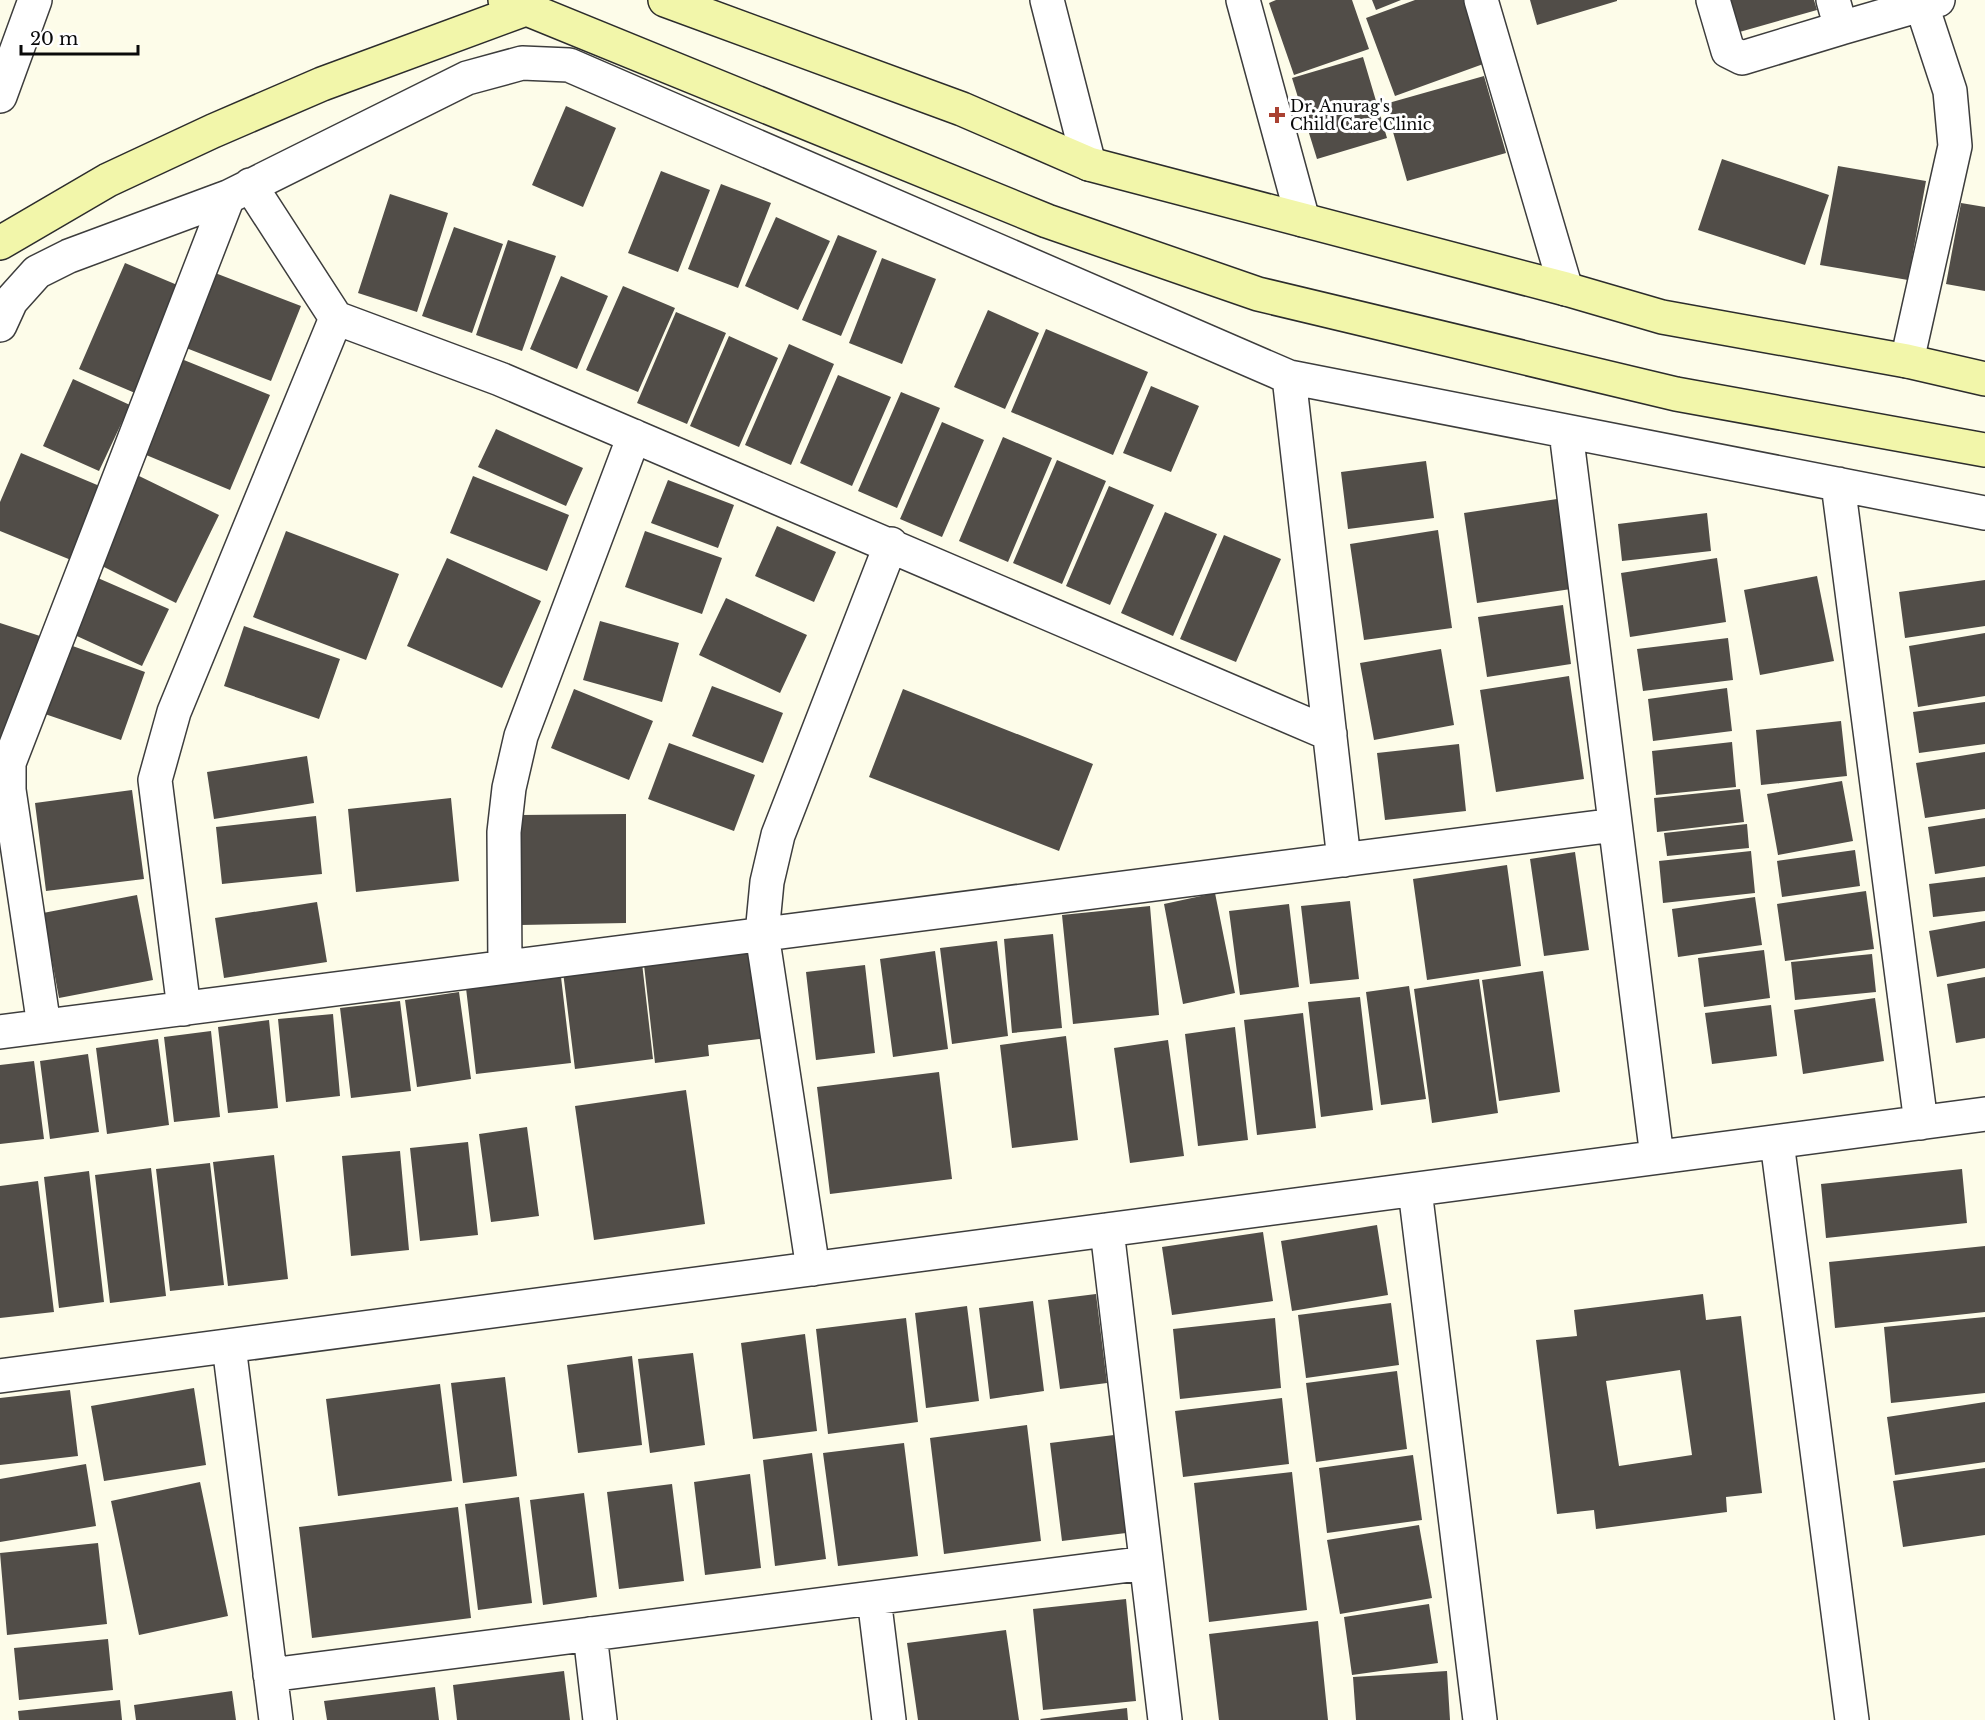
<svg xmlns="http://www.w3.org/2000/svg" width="1985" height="1720" font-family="'Libre Baskerville',serif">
  <rect width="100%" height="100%" fill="#fdfce9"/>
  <path fill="#514d48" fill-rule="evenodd" d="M 1276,0 L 1352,0 L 1369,49 L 1294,75 L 1269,3 Z
    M 1372,0 L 1401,0 L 1376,10 Z
    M 1415,0 L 1464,0 L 1486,63 L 1395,96 L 1366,18 Z
    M 1530,0 L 1617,0 L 1617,1 L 1537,25 Z
    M 1719,0 L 1814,0 L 1817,10 L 1729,35 Z
    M 1363,57 L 1387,138 L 1317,159 L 1292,78 Z
    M 1484,76 L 1506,153 L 1407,181 L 1385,104 Z
    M 566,106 L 616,128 L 583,207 L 532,185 Z
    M 1722,159 L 1829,195 L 1805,265 L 1698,230 Z
    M 1838,166 L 1926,181 L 1908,280 L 1820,265 Z
    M 661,171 L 710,190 L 678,272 L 628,253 Z
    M 721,184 L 771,203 L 738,288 L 688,269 Z
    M 390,194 L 448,213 L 417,312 L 358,293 Z
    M 1961,203 L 1985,207 L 1985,291 L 1946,284 Z
    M 776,217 L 830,241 L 798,310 L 745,286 Z
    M 454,227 L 503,244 L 472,333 L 422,316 Z
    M 838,235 L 877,251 L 841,336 L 802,320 Z
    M 508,240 L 556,256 L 522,351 L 476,335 Z
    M 882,258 L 936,279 L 902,364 L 849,343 Z
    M 125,263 L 182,287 L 135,393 L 79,369 Z
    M 210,271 L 301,306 L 271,381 L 181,346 Z
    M 561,276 L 608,296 L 577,369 L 530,349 Z
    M 623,286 L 675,308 L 638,392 L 586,370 Z
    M 988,310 L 1039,333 L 1005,409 L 954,387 Z
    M 676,312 L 726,333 L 687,424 L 637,403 Z
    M 1046,329 L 1148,372 L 1113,455 L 1011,412 Z
    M 729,336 L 778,358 L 739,447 L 690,426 Z
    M 789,344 L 834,364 L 791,465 L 745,445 Z
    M 179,358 L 270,395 L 230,490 L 139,452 Z
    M 838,375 L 891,397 L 852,486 L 800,463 Z
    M 73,379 L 130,405 L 99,471 L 43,446 Z
    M 1151,386 L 1199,406 L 1171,472 L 1123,453 Z
    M 901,392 L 940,408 L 897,508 L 858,491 Z
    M 942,422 L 984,440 L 942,537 L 900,519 Z
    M 496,429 L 583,468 L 566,506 L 478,467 Z
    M 1003,437 L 1052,458 L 1008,562 L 959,541 Z
    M 21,453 L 102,487 L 71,560 L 0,531 L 0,502 Z
    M 1057,460 L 1106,481 L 1062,584 L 1013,563 Z
    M 1426,461 L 1434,518 L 1348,529 L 1341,472 Z
    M 137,475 L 219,515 L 176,603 L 94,562 Z
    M 473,476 L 569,515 L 547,571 L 450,533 Z
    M 668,480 L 734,505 L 718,548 L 651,523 Z
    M 1109,486 L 1154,505 L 1110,605 L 1066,586 Z
    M 1557,499 L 1571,589 L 1477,603 L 1464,513 Z
    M 1165,512 L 1217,534 L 1173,636 L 1121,613 Z
    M 1707,513 L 1711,551 L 1622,561 L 1618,524 Z
    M 777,526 L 836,552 L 814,602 L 755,576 Z
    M 1438,530 L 1452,628 L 1364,640 L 1350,544 Z
    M 286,531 L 399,574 L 366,660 L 253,617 Z
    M 645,531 L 722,558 L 702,614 L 625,587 Z
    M 1224,535 L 1281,559 L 1236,662 L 1180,639 Z
    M 447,558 L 541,601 L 502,688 L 407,646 Z
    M 1717,558 L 1726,622 L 1630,637 L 1621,573 Z
    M 91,575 L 169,609 L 142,666 L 66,631 Z
    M 1817,576 L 1834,661 L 1760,675 L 1744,590 Z
    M 1985,580 L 1985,626 L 1905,638 L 1899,592 Z
    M 726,598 L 807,635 L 780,693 L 699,655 Z
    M 1563,605 L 1571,664 L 1487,677 L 1478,617 Z
    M 600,621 L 679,643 L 662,702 L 583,680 Z
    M 0,623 L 40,636 L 0,753 Z
    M 244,626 L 340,659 L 319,719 L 224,686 Z
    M 1985,633 L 1985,696 L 1918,707 L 1909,646 Z
    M 1728,638 L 1733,680 L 1643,691 L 1637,649 Z
    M 67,644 L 145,672 L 121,740 L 42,713 Z
    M 1441,649 L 1454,725 L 1374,740 L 1360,663 Z
    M 1569,676 L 1584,779 L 1496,792 L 1480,690 Z
    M 712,686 L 783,713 L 763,763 L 692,736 Z
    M 1727,688 L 1732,731 L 1653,741 L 1648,699 Z
    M 574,689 L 653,721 L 629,780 L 551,748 Z
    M 903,689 L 1093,764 L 1059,851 L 869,777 Z
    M 1985,702 L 1985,744 L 1919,753 L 1913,712 Z
    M 1841,721 L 1847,776 L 1761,785 L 1756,730 Z
    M 1732,742 L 1736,787 L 1656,795 L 1652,751 Z
    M 669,743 L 755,775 L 734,831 L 648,799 Z
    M 1459,744 L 1466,811 L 1385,820 L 1377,753 Z
    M 1985,752 L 1985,809 L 1925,818 L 1916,763 Z
    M 307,756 L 314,803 L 214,819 L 207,772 Z
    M 1842,781 L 1853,841 L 1778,855 L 1767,794 Z
    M 1740,789 L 1744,822 L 1657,832 L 1654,798 Z
    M 132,790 L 144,879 L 46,891 L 35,803 Z
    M 451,798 L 459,881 L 356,892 L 348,809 Z
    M 626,814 L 626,923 L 521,925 L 520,815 Z
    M 316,816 L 322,874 L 222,884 L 216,827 Z
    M 1985,818 L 1985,866 L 1935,874 L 1928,827 Z
    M 1747,824 L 1749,848 L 1667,856 L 1664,833 Z
    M 1855,850 L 1860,886 L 1782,897 L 1777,861 Z
    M 1751,851 L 1755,893 L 1663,903 L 1659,861 Z
    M 1575,852 L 1589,950 L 1544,956 L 1530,859 Z
    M 1507,865 L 1521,966 L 1427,980 L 1413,879 Z
    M 1985,877 L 1985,911 L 1933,917 L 1929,884 Z
    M 1866,891 L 1874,949 L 1785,961 L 1777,904 Z
    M 1215,893 L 1235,993 L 1183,1004 L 1164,904 Z
    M 137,895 L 153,980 L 59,998 L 43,913 Z
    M 1755,897 L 1762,945 L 1678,957 L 1672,909 Z
    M 1350,901 L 1359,979 L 1310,984 L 1301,906 Z
    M 317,902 L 327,962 L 224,978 L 215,918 Z
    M 1289,904 L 1299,987 L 1240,995 L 1229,911 Z
    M 1150,906 L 1159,1015 L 1073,1024 L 1062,915 Z
    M 1985,921 L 1985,968 L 1937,977 L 1929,931 Z
    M 1053,934 L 1062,1028 L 1012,1033 L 1004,939 Z
    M 997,941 L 1008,1036 L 952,1044 L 940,948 Z
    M 757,942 L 768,1038 L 708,1045 L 709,1056 L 655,1063 L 643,956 Z
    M 1764,950 L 1770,998 L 1704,1007 L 1698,958 Z
    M 935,951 L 948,1049 L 893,1057 L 880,959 Z
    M 1872,954 L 1876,992 L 1795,1000 L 1791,962 Z
    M 642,963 L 653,1059 L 575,1069 L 563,972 Z
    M 865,965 L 875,1053 L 816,1060 L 806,972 Z
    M 1543,971 L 1560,1092 L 1499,1101 L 1482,980 Z
    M 561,977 L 571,1063 L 476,1074 L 466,988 Z
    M 1985,977 L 1985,1038 L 1956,1043 L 1947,984 Z
    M 1479,979 L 1498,1113 L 1432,1123 L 1414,989 Z
    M 1409,986 L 1426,1099 L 1381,1105 L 1366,992 Z
    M 459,992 L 471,1079 L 417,1087 L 405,1000 Z
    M 1360,997 L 1373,1110 L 1321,1117 L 1308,1002 Z
    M 1875,998 L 1884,1061 L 1803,1074 L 1794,1010 Z
    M 400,1001 L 411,1091 L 351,1098 L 340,1008 Z
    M 1771,1005 L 1777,1056 L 1712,1064 L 1705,1013 Z
    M 1303,1013 L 1316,1128 L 1257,1135 L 1244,1020 Z
    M 333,1014 L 340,1096 L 286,1102 L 278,1019 Z
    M 269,1020 L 278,1108 L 228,1113 L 218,1027 Z
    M 1235,1027 L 1248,1140 L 1198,1146 L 1185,1034 Z
    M 211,1031 L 220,1117 L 174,1122 L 164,1037 Z
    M 1066,1036 L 1078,1140 L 1012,1148 L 1000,1045 Z
    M 158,1039 L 169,1125 L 107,1134 L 96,1048 Z
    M 1168,1040 L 1184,1156 L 1130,1163 L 1114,1048 Z
    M 88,1054 L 99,1132 L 50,1139 L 40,1061 Z
    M 34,1061 L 44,1139 L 0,1144 L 0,1065 Z
    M 939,1072 L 952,1179 L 830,1194 L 817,1087 Z
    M 686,1090 L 705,1224 L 594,1240 L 575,1106 Z
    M 527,1127 L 539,1216 L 491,1222 L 479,1134 Z
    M 468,1142 L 478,1235 L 420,1241 L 410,1148 Z
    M 400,1151 L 409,1250 L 351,1256 L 342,1156 Z
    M 274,1155 L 288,1279 L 228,1286 L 213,1162 Z
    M 210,1163 L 224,1285 L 170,1291 L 156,1169 Z
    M 151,1168 L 166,1296 L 110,1303 L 95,1175 Z
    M 1962,1169 L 1967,1223 L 1826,1238 L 1821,1184 Z
    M 89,1171 L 104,1302 L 59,1308 L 44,1177 Z
    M 38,1181 L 54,1312 L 0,1318 L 0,1186 Z
    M 1377,1225 L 1388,1295 L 1292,1311 L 1281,1241 Z
    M 1263,1232 L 1273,1301 L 1172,1315 L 1162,1247 Z
    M 1985,1246 L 1985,1312 L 1835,1328 L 1829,1262 Z
    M 1096,1294 L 1107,1383 L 1060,1389 L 1048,1300 Z
    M 1703,1294 L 1706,1320 L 1741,1316 L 1762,1493 L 1726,1497 L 1727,1512 L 1596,1529 L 1594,1510 L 1557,1514 L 1536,1340 L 1577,1336 L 1574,1310 ZM 1680,1370 L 1692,1455 L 1619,1466 L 1606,1381 Z
    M 1033,1301 L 1044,1391 L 990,1399 L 979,1308 Z
    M 1391,1303 L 1399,1365 L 1306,1378 L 1298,1315 Z
    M 967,1306 L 979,1401 L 926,1408 L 915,1313 Z
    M 1985,1317 L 1985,1393 L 1891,1403 L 1884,1327 Z
    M 906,1318 L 918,1422 L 828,1434 L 816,1329 Z
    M 1275,1318 L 1281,1388 L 1180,1399 L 1173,1329 Z
    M 805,1334 L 817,1431 L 753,1439 L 741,1343 Z
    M 693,1353 L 705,1445 L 650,1453 L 638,1359 Z
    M 632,1356 L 642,1445 L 578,1453 L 567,1365 Z
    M 1397,1371 L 1407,1449 L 1316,1462 L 1306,1383 Z
    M 505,1377 L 517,1476 L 463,1483 L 451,1383 Z
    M 440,1384 L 452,1481 L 338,1496 L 326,1399 Z
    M 194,1388 L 206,1465 L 104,1481 L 91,1406 Z
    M 70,1390 L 78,1456 L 0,1465 L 0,1398 Z
    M 1282,1398 L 1289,1464 L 1183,1477 L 1175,1411 Z
    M 1985,1402 L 1985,1462 L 1895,1475 L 1887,1417 Z
    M 1027,1425 L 1041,1541 L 944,1554 L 930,1438 Z
    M 1114,1435 L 1126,1533 L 1062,1541 L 1050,1443 Z
    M 904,1443 L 918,1556 L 838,1566 L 823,1453 Z
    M 812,1453 L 826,1559 L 775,1566 L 763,1460 Z
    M 1413,1455 L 1422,1520 L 1327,1533 L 1319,1468 Z
    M 86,1464 L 96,1526 L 0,1542 L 0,1479 Z
    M 1985,1468 L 1985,1535 L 1903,1547 L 1893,1481 Z
    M 1292,1472 L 1307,1610 L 1209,1622 L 1194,1483 Z
    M 750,1474 L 761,1568 L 705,1575 L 694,1482 Z
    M 200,1482 L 228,1616 L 139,1635 L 111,1501 Z
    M 672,1484 L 684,1581 L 619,1589 L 607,1492 Z
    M 584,1493 L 597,1597 L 543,1605 L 530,1500 Z
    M 519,1497 L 532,1603 L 478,1610 L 465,1504 Z
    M 458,1507 L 471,1618 L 312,1638 L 299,1527 Z
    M 1419,1525 L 1432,1598 L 1340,1614 L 1327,1540 Z
    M 98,1543 L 107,1624 L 7,1635 L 0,1553 Z
    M 1126,1599 L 1136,1701 L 1043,1710 L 1033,1609 Z
    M 1429,1604 L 1438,1663 L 1352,1675 L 1344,1617 Z
    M 1318,1621 L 1328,1720 L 1219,1720 L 1209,1634 Z
    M 1006,1630 L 1019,1720 L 918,1720 L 907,1643 Z
    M 108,1639 L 113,1690 L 19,1700 L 14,1648 Z
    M 564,1671 L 570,1720 L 457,1720 L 453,1685 Z
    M 1447,1671 L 1450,1720 L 1356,1720 L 1353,1677 Z
    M 435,1687 L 439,1720 L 327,1720 L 324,1701 Z
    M 232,1691 L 236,1720 L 136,1720 L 134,1705 Z
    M 120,1700 L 122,1720 L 19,1720 L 18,1711 Z
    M 1127,1708 L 1128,1720 L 1041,1720 L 1040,1719 Z"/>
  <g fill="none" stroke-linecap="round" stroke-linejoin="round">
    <g stroke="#3d3d3d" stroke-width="36">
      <path id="minor" d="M 1047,0 L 1089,164
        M 1243,0 L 1303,220
        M 1481,0 L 1566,289
        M 1713,0 L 1728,51 L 1742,58 L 1841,28
        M 1833,0 L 1841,28 L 1938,0
        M 250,185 L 336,318 L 500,379 L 1330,734
        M 0,325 L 11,301 L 37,272 L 69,256 L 228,197 L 467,78 L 522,63 L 569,65 L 1289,377 L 1985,513
        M 1907,361 L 1955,146 L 1950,91 L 1922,6
        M 1289,377 L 1344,860
        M 1566,432 L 1657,1157
        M 1838,484 L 1921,1123
        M 505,967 L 504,832 L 509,788 L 521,736 L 634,436
        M 184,1009 L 155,780 L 174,712 L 336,318
        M 44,1026 L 9,790 L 9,763 L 228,197
        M 0,1032 L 1615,825
        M 1777,1142 L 1852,1720
        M 1415,1190 L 1480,1720
        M 1107,1230 L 1165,1720
        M 813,1269 L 762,934 L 767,882 L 778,835 L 891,544
        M 229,1346 L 276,1720
        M 0,1376 L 1985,1114
        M 874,1598 L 889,1720
        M 590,1634 L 600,1720
        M 270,1675 L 1146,1563"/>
    </g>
    <g stroke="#3d3d3d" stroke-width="36">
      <path id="tertiary" d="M 0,96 L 35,0"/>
    </g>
    <g stroke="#2c2c2c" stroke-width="36">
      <path id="secondary" d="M 505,0 L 1047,221 L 1258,294 L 1676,394 L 1985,450
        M 665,0 L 962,109 L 1089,164 L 1566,289 L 1662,317 L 1907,361 L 1985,379
        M 0,243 L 108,180 L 213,131 L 322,84 L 528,8"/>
    </g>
    <use href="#minor" stroke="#fff" stroke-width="33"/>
    <use href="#tertiary" stroke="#fff" stroke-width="33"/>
    <use href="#secondary" stroke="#f2f6aa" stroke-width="33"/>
  </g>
  <path fill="#aa4132" stroke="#fff" stroke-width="2" d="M1274 106h6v6h6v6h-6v6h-6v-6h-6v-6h6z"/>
  <g text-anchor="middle" stroke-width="6" stroke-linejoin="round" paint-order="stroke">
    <g font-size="16" fill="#0a0a0a" stroke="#fff" text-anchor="start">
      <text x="1290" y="112">Dr. Anurag's<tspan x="1290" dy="18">Child Care Clinic</tspan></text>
    </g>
  </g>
  <path d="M21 45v9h117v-9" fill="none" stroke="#0a0a0a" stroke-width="3"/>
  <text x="30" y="45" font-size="18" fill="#0a0a0a" stroke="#ffffff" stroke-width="4.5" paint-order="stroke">20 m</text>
</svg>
